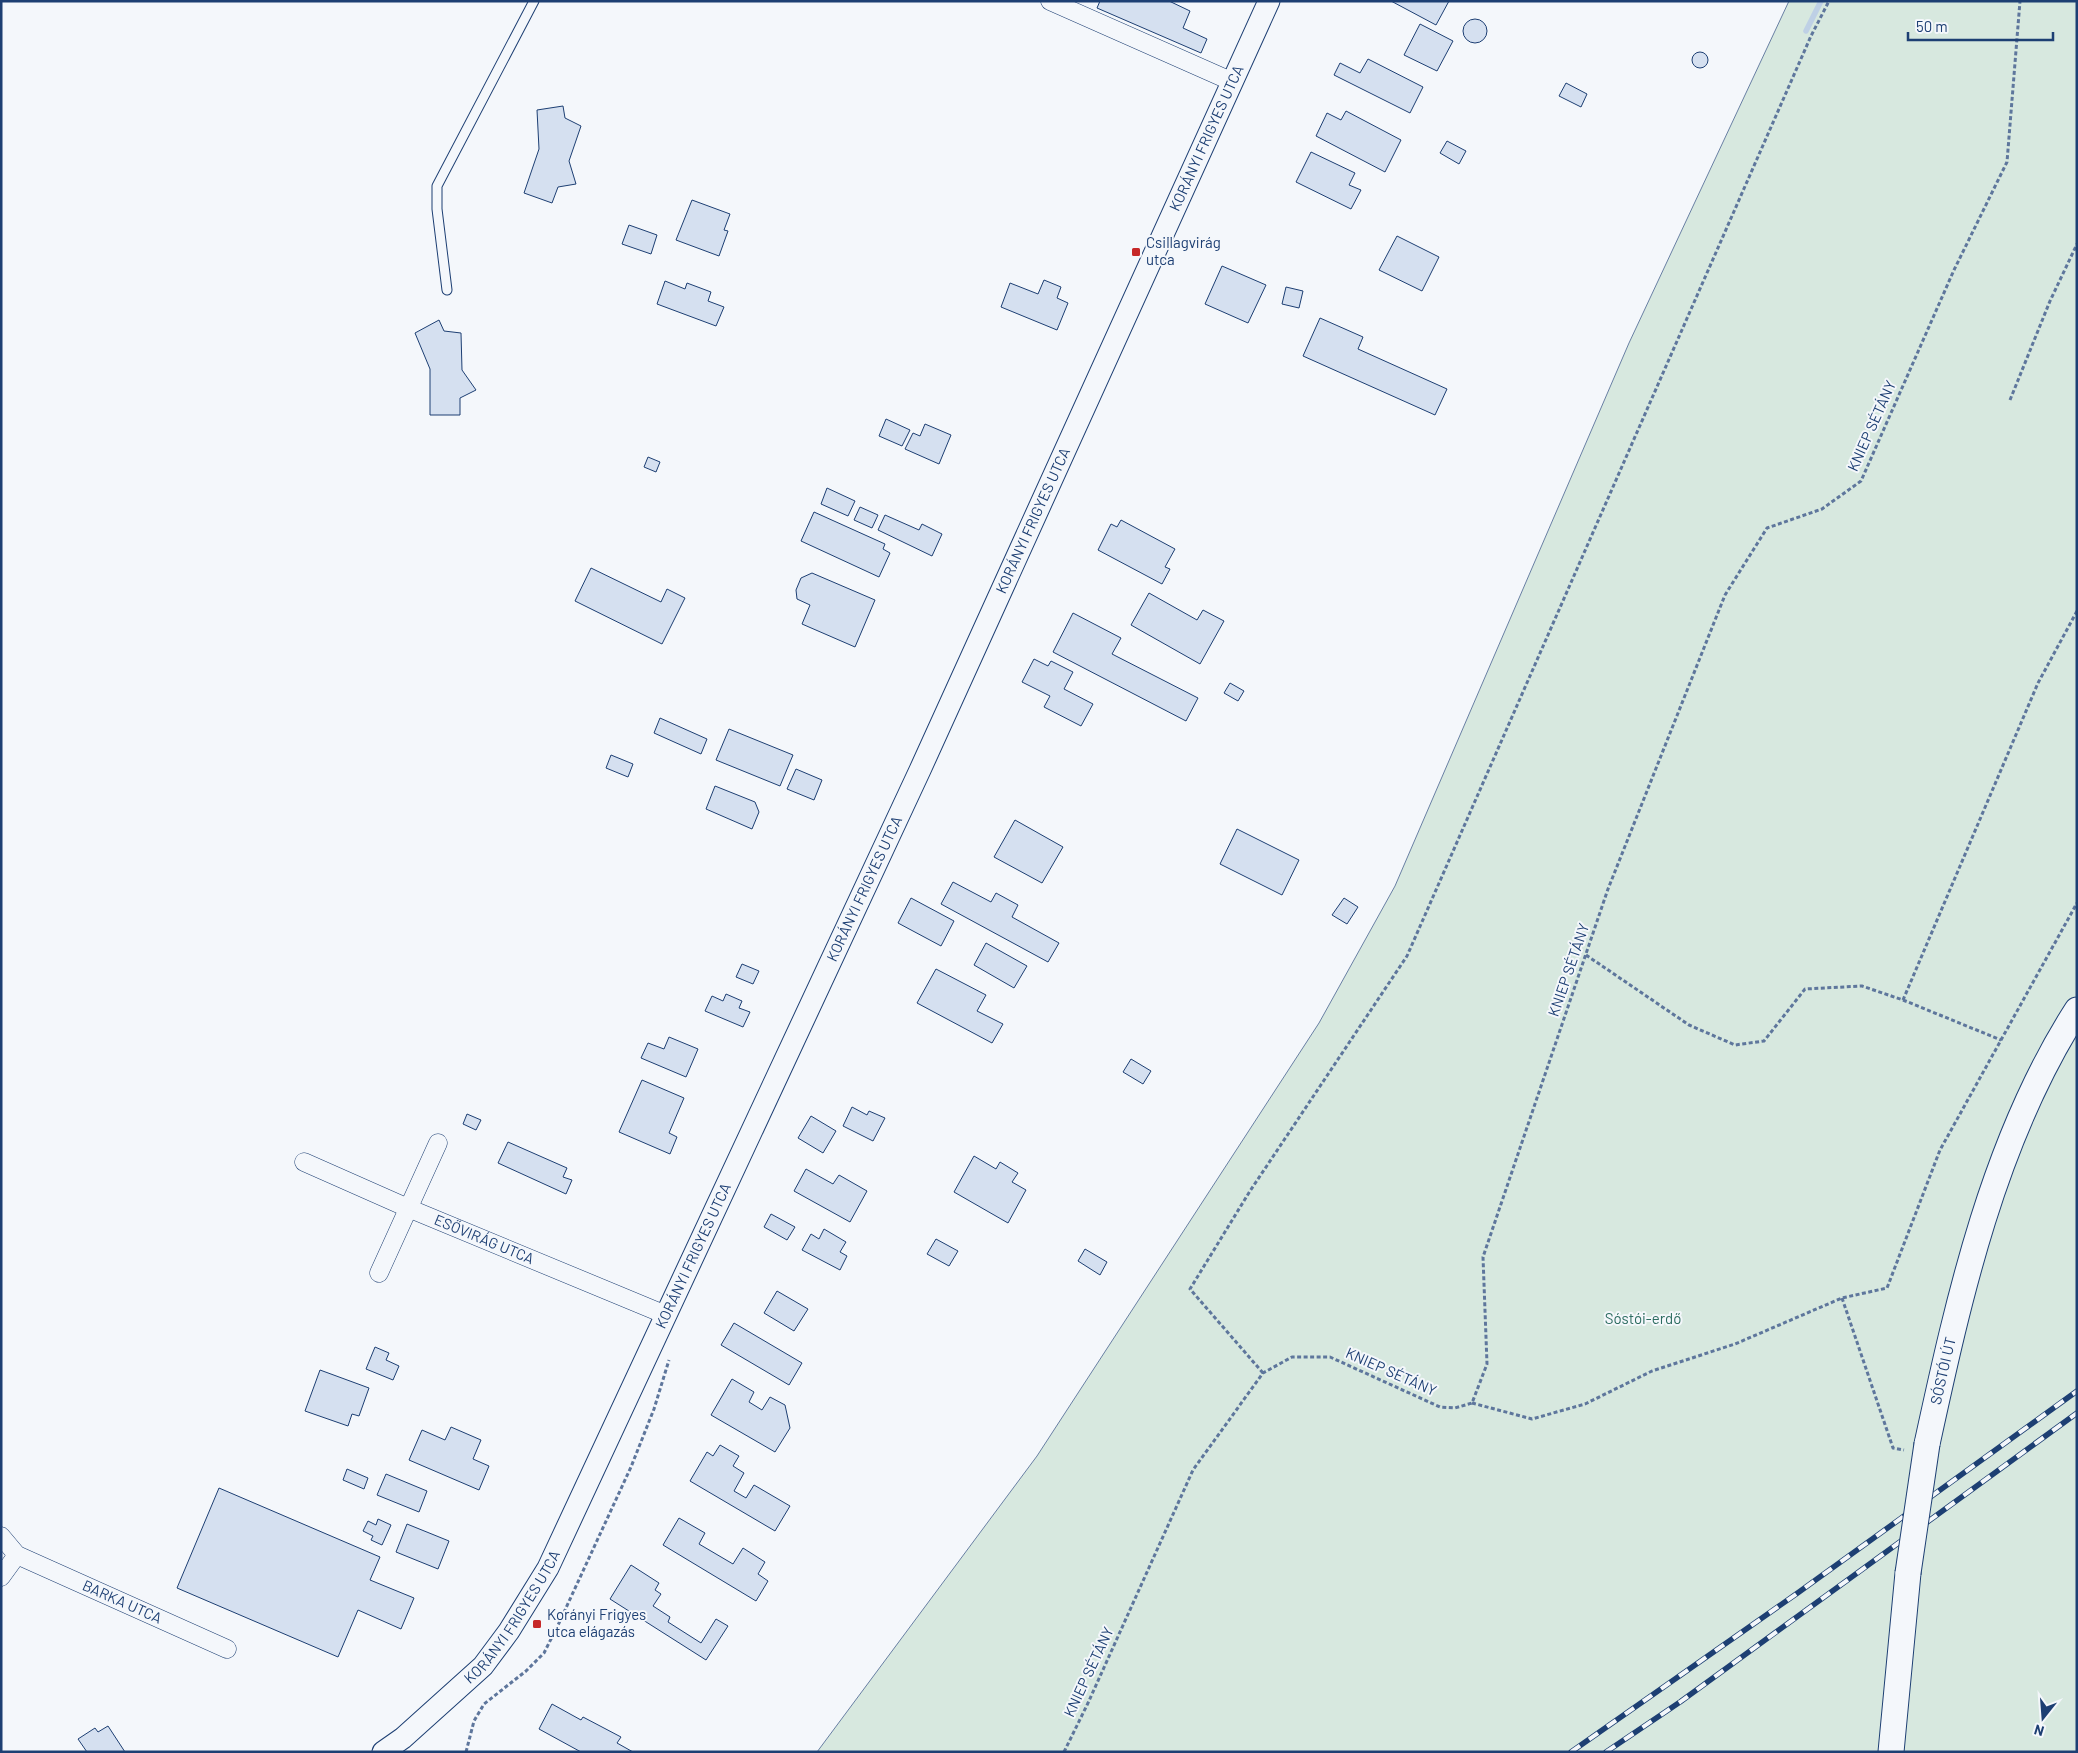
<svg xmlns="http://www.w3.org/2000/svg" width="2078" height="1753" font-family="Barlow,sans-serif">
  <rect width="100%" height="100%" fill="#f4f7fb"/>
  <path fill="#d7e8df" stroke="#687fa3" d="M 1789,1 L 2077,1 L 2077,1752 L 817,1752 L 1037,1456 L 1319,1023 L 1395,886 L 1629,343 Z"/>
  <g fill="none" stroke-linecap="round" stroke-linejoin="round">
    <path stroke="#bed0e5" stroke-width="5.5" d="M 1806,31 L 1821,1"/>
  </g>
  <path fill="#d5e0f0" stroke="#1d3f73" d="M 1100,1 L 1169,1 L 1190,11 L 1183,28 L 1207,39 L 1201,53 L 1097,8 Z
    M 1391,1 L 1449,1 L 1436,25 Z
    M1463 31a12 12 0 1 1 24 0a12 12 0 1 1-24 0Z
    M 1420,24 L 1453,41 L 1437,71 L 1404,55 Z
    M1692 60a8 8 0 1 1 16 0a8 8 0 1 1-16 0Z
    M 1368,59 L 1423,87 L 1410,113 L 1334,75 L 1340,63 L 1360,73 Z
    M 1566,83 L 1587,94 L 1581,107 L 1559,96 Z
    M 563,106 L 565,118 L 581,126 L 569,161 L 576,184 L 558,187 L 552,203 L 524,193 L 539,149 L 537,110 Z
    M 1346,111 L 1401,140 L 1385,172 L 1316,136 L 1327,113 L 1341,120 Z
    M 1447,141 L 1466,151 L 1459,164 L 1440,153 Z
    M 1311,152 L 1355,173 L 1349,185 L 1361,190 L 1351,209 L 1296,182 Z
    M 692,200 L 730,214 L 724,230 L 728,231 L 719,256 L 676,240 Z
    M 629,225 L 657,235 L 651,254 L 622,244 Z
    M 1397,236 L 1439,257 L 1422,291 L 1379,270 Z
    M 1222,266 L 1266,285 L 1248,323 L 1205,304 Z
    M 1044,280 L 1061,287 L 1057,298 L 1068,303 L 1057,330 L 1001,307 L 1010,283 L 1038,294 Z
    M 665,281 L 685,289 L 687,283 L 711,292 L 708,301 L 724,307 L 716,326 L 657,304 Z
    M 1286,287 L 1303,291 L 1299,308 L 1282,304 Z
    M 1320,318 L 1363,337 L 1358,349 L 1447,389 L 1435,415 L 1303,356 Z
    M 439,320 L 444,331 L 461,333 L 462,370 L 476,390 L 460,398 L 460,415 L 430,415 L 430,369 L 415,333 Z
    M 886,419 L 910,430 L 902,446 L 879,436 Z
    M 925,424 L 951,435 L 939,464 L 905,449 L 913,433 L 920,436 Z
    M 648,457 L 660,462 L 656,472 L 644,467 Z
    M 827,488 L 855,501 L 848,516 L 821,504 Z
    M 860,507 L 878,515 L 872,528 L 854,520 Z
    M 814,512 L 885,544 L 883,549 L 890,553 L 879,577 L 801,541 Z
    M 885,515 L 919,530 L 922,524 L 942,534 L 932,556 L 878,530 Z
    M 1121,520 L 1175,549 L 1165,567 L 1170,569 L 1162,584 L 1098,550 L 1111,524 L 1117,527 Z
    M 591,568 L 661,602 L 667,589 L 685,598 L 662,644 L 575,601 Z
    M 812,573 L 875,600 L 855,647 L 802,624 L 810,605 L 797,599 L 796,590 L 801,578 Z
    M 1149,593 L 1197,620 L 1203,610 L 1224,621 L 1200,664 L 1131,625 Z
    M 1073,613 L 1121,638 L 1112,654 L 1198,698 L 1186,721 L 1053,652 Z
    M 1034,659 L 1048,666 L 1051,661 L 1073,672 L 1064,689 L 1093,704 L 1081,726 L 1044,707 L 1050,696 L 1022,682 Z
    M 1230,683 L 1244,691 L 1238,701 L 1224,693 Z
    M 660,718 L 707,739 L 701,754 L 654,733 Z
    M 729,729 L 793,755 L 780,786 L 716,760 Z
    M 611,755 L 633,764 L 628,777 L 606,768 Z
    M 796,769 L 822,780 L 814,800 L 787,789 Z
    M 715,786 L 755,802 L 759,812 L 752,829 L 706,809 Z
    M 1015,820 L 1063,847 L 1042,883 L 994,857 Z
    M 1237,829 L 1299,860 L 1282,895 L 1220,864 Z
    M 953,882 L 991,902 L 996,893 L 1018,905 L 1012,917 L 1059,943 L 1048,962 L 941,904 Z
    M 911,898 L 954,921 L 941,946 L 898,923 Z
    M 1344,898 L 1358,907 L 1347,924 L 1332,915 Z
    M 986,943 L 1027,966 L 1014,988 L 974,965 Z
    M 742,964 L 759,971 L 753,984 L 736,977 Z
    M 936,969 L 986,995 L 977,1011 L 1003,1024 L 992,1043 L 917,1003 Z
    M 726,994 L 742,1001 L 739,1008 L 750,1012 L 743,1027 L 705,1011 L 712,996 L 723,1001 Z
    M 669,1037 L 698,1049 L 686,1077 L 641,1058 L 648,1043 L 664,1049 Z
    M 1131,1059 L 1151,1071 L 1143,1084 L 1123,1072 Z
    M 642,1080 L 684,1098 L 669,1133 L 677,1137 L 670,1154 L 619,1132 Z
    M 852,1107 L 867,1115 L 869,1111 L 885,1118 L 873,1141 L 843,1126 Z
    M 467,1114 L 481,1120 L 476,1130 L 463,1124 Z
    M 811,1116 L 836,1131 L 823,1153 L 798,1138 Z
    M 508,1142 L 567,1168 L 563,1177 L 572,1180 L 566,1194 L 498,1163 Z
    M 974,1156 L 996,1169 L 1000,1162 L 1018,1173 L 1012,1182 L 1026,1190 L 1008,1223 L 954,1192 Z
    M 806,1169 L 833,1184 L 839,1175 L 867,1191 L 850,1222 L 794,1191 Z
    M 771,1214 L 795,1227 L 787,1240 L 764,1227 Z
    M 824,1229 L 846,1242 L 840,1252 L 847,1256 L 840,1270 L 802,1250 L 811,1234 L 819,1239 Z
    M 936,1239 L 958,1251 L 949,1266 L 927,1254 Z
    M 1085,1249 L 1107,1262 L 1100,1275 L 1078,1261 Z
    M 777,1291 L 808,1309 L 794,1331 L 764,1313 Z
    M 734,1323 L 802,1363 L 789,1385 L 721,1345 Z
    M 375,1347 L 389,1353 L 386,1360 L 399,1366 L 393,1380 L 366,1369 Z
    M 320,1370 L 369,1388 L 359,1416 L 352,1414 L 348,1426 L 305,1411 Z
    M 732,1379 L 754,1392 L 749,1402 L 762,1410 L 770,1397 L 785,1405 L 790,1428 L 775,1452 L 711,1415 Z
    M 451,1427 L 481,1440 L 473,1459 L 489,1466 L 479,1490 L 409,1460 L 422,1430 L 445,1440 Z
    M 720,1445 L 739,1456 L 733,1466 L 744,1473 L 734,1491 L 746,1498 L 754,1485 L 790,1506 L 775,1531 L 690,1481 L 707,1452 L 713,1456 Z
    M 347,1469 L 368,1478 L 364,1489 L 343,1480 Z
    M 386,1474 L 427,1491 L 419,1512 L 377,1495 Z
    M 219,1488 L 380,1557 L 370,1580 L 414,1598 L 401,1629 L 358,1610 L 338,1657 L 177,1588 Z
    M 679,1518 L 705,1533 L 699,1544 L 733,1564 L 743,1548 L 765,1562 L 758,1574 L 768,1581 L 756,1601 L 663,1545 Z
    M 378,1519 L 391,1525 L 382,1545 L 371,1540 L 373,1536 L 363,1531 L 368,1521 L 376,1525 Z
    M 407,1524 L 449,1541 L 438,1569 L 396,1552 Z
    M 631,1565 L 659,1583 L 655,1590 L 661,1594 L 653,1606 L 670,1617 L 668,1622 L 701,1643 L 716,1619 L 728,1626 L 706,1660 L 610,1599 Z
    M 552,1704 L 581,1720 L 583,1717 L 621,1737 L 617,1743 L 633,1752 L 581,1752 L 539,1729 Z
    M 108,1726 L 125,1752 L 87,1752 L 78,1739 L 95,1728 L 98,1732 Z"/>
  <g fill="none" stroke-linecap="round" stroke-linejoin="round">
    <g stroke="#1d3f73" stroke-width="11">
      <path id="service" d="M 447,290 L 437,209 L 437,186 L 534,1"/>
    </g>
    <g stroke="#1d3f73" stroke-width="19">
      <g id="minor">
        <path d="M 1050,1 L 1233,82"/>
        <path id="s1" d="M 304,1162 L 408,1208 L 666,1315"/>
        <path d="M 379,1273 L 438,1143"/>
        <path id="s2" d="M 1,1536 L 17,1555 L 227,1649"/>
        <path d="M 1,1577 L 17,1555"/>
      </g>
    </g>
    <g stroke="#1d3f73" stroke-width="23">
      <g id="tertiary">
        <path id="s3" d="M 383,1752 L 403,1738 L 483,1666 L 509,1631 L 548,1568 L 920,770 L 1269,1"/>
      </g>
    </g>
    <g stroke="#1d3f73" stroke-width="27">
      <g id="secondary">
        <path id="s4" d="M 1927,1444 C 1959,1297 1994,1139 2077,1010"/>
        <path d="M 1891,1752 L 1908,1573"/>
      </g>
    </g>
    <path stroke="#5e769c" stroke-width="3" stroke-dasharray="4 2.5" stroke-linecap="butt" d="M 2010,400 L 2050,301 L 2077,244
      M 1586,955 L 1689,1025 L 1735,1045 L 1764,1041 L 1805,989 L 1862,986 L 1903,1000 L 2038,683 L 2077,611
      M 1903,1000 L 2001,1040
      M 1842,1298 L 1893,1448 L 1904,1450
      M 1263,1373 L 1190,1289 L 1250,1191 L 1407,956 L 1811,36 L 1829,1
      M 1472,1403 L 1532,1419 L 1585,1404 L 1652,1371 L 1735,1344 L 1842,1298 L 1887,1288 L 1940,1150 L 2077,903
      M 466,1752 L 474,1721 L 484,1704 L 526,1671 L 544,1653 L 559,1623 L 631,1467 L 654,1409 L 669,1360
      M 1064,1752 L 1088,1703 L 1193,1470 L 1263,1373 L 1292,1357 L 1330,1357 L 1440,1407 L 1455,1408 L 1472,1403 L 1487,1364 L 1483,1257 L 1608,889 L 1725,595 L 1767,528 L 1822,509 L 1861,481 L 1954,270 L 2007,162 L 2020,1"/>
    <use href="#service" stroke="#f4f7fb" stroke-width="9"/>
    <use href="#minor" stroke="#f4f7fb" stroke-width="18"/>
    <use href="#tertiary" stroke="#f4f7fb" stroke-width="21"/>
    <use href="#secondary" stroke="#f4f7fb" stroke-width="25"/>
    <g stroke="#1d3f73" stroke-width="5.5">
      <path id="rail" d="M 1571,1752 L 1799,1592 L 2077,1391
        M 1606,1752 L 1680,1702 L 2077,1413"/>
    </g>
    <use href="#rail" stroke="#f4f7fb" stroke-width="4" stroke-dasharray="11" stroke-linecap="butt"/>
    <g stroke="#1d3f73" stroke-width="27" stroke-linecap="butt">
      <path id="secondary-bridge" d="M 1908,1573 L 1927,1444"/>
    </g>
    <use href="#secondary-bridge" stroke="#f4f7fb" stroke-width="25"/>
  </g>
  <g fill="#c62828" stroke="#f4f7fb" stroke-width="2">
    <rect x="1131" y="247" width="10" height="10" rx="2.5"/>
    <rect x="532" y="1619" width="10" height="10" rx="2.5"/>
  </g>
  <g text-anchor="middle" stroke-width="4" stroke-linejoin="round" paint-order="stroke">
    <g font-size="15" fill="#1d3f73" stroke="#f4f7fb">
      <text dy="5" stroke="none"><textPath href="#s3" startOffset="1824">KORÁNYI FRIGYES UTCA</textPath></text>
      <text transform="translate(1872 426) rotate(-66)" y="5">KNIEP SÉTÁNY</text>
      <text dy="5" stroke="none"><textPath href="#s3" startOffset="1404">KORÁNYI FRIGYES UTCA</textPath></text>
      <text dy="5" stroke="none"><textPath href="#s3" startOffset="999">KORÁNYI FRIGYES UTCA</textPath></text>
      <text transform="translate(1569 970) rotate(-71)" y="5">KNIEP SÉTÁNY</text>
      <text dy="5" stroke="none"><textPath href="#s1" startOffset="196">ESŐVIRÁG UTCA</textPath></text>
      <text dy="5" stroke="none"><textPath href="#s3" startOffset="594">KORÁNYI FRIGYES UTCA</textPath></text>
      <text dy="5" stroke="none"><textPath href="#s4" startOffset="75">SÓSTÓI ÚT</textPath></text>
      <text transform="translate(1391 1372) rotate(24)" y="5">KNIEP SÉTÁNY</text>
      <text dy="5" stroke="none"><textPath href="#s2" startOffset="140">BARKA UTCA</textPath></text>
      <text dy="5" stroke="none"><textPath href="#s3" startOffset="189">KORÁNYI FRIGYES UTCA</textPath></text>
      <text transform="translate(1089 1672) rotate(-65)" y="5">KNIEP SÉTÁNY</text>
    </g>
    <g font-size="15" fill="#1d3f73" stroke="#f4f7fb" text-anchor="start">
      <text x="1146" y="248">Csillagvirág<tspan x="1146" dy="17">utca</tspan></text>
      <text x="547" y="1620">Korányi Frigyes<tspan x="547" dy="17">utca elágazás</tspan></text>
    </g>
    <g font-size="15" fill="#2c6c60" stroke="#f4f7fb">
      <text x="1643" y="1324">Sóstói-erdő</text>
    </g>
  </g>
  <rect width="2078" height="1753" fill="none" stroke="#1d3f73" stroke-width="5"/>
  <g transform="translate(2043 1718) rotate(197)" stroke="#f4f7fb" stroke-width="4" paint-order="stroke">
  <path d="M0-4L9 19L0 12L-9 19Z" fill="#1d3f73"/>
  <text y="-8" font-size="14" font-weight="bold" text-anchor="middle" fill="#1d3f73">N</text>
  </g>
  <path d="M1908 32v8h145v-8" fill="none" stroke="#1d3f73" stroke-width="2.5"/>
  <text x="1916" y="32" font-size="15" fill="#1d3f73" stroke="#f4f7fb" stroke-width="4" paint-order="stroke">50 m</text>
</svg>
